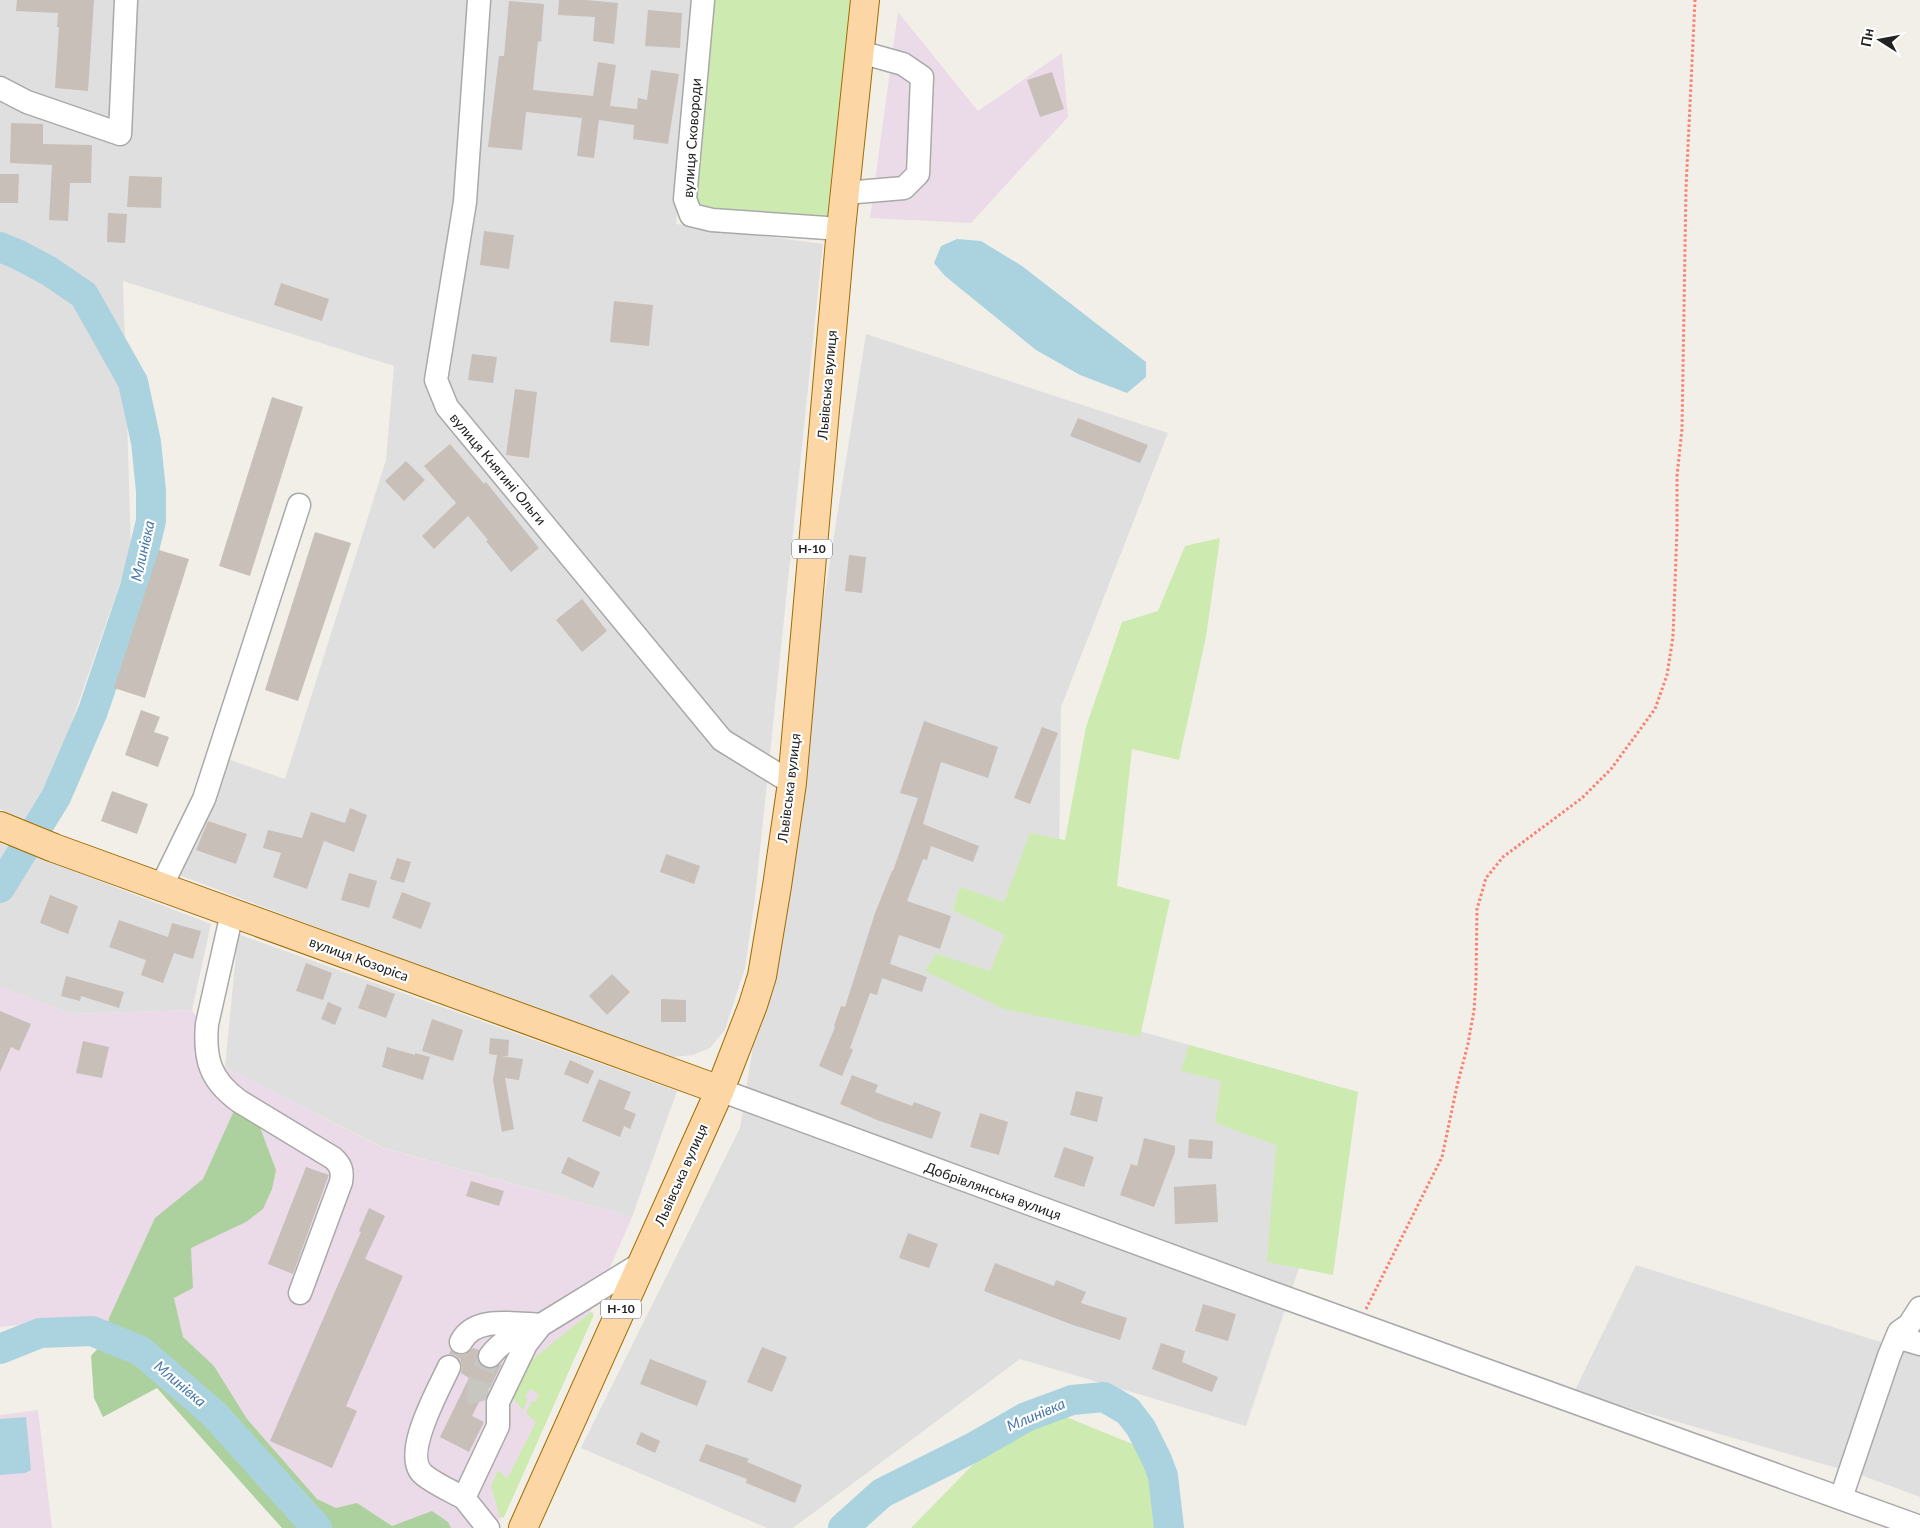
<svg xmlns="http://www.w3.org/2000/svg" width="1920" height="1528" font-family="Lato,sans-serif">
  <rect width="100%" height="100%" fill="#f2efe9"/>
  <path fill="#e0dfdf" d="M 0,0 L 696,0 L 676,224 L 823,244 L 755,898 L 745,968 L 725,1030 L 710,1048 L 693,1055 L 673,1057 L 649,1053 L 179,875 L 219,756 L 285,779 L 386,460 L 394,366 L 123,281 L 131,552 L 35,827 L 0,809 Z
    M 866,334 L 1168,433 L 1061,707 L 1059,866 L 1028,1000 L 1358,1092 L 1246,1426 L 1020,1359 L 793,1528 L 767,1528 L 581,1448 L 740,1128 Z
    M 0,843 L 211,924 L 192,1010 L 72,1014 L 0,987 Z
    M 238,934 L 677,1091 L 632,1217 L 384,1148 L 225,1067 Z
    M 1636,1265 L 1906,1350 L 1920,1345 L 1920,1497 L 1858,1474 L 1574,1392 Z"/>
  <path fill="#ebdbe8" d="M 898,12 L 978,111 L 1062,53 L 1068,117 L 971,223 L 870,218 Z
    M 0,987 L 72,1014 L 192,1010 L 225,1067 L 383,1148 L 632,1217 L 496,1528 L 349,1528 L 337,1524 L 201,1386 L 93,1317 L 0,1327 Z
    M 38,1410 L 52,1528 L 0,1528 L 0,1415 Z"/>
  <path fill="#cdebb0" d="M 713,0 L 851,0 L 827,219 L 699,209 L 693,196 Z
    M 1220,538 L 1206,637 L 1179,760 L 1132,749 L 1117,886 L 1170,900 L 1140,1037 L 1004,1009 L 925,971 L 936,954 L 990,971 L 1005,935 L 953,910 L 960,887 L 1004,902 L 1030,833 L 1065,840 L 1086,727 L 1122,622 L 1158,611 L 1185,546 Z
    M 1189,1045 L 1358,1092 L 1333,1275 L 1267,1262 L 1276,1145 L 1215,1123 L 1221,1081 L 1181,1071 Z
    M 591,1312 L 593,1313 L 593,1317 L 505,1515 L 503,1518 L 500,1517 L 491,1486 L 498,1470 L 507,1479 L 536,1422 L 526,1413 L 532,1401 L 535,1402 L 539,1394 L 530,1389 L 525,1397 L 528,1400 L 523,1410 L 512,1397 L 529,1362 Z
    M 1064,1416 L 1142,1448 L 1158,1528 L 911,1528 L 996,1441 Z"/>
  <path fill="#add19e" d="M 237,1104 L 255,1114 L 276,1170 L 272,1189 L 263,1209 L 246,1222 L 191,1248 L 193,1288 L 174,1298 L 183,1337 L 214,1366 L 247,1419 L 317,1499 L 336,1508 L 357,1503 L 392,1526 L 432,1511 L 448,1522 L 451,1528 L 282,1528 L 157,1388 L 103,1417 L 94,1398 L 91,1356 L 106,1339 L 109,1318 L 155,1218 L 203,1179 Z"/>
  <path fill="#aad3df" d="M 957,239 L 981,241 L 1022,266 L 1146,362 L 1146,377 L 1127,393 L 1080,375 L 1036,350 L 945,276 L 934,263 L 941,246 Z
    M 26,1417 L 31,1470 L 25,1473 L 0,1475 L 0,1419 Z"/>
  <g fill="none" stroke-linecap="round" stroke-linejoin="round">
    <path stroke="#aad3df" stroke-width="30" d="M 0,247 L 17,254 L 49,271 L 84,295 L 133,382 L 146,442 L 151,491 L 151,521 L 135,587 L 93,711 L 56,797 L 0,888
      M 0,1349 L 40,1333 L 92,1331 L 141,1351 L 214,1414 L 317,1528
      M 843,1528 L 882,1493 L 972,1448 L 1026,1417 L 1072,1400 L 1104,1397 L 1128,1411 L 1141,1428 L 1157,1460 L 1163,1476 L 1169,1528"/>
  </g>
  <path fill="#c7bfb8" d="M 17,0 L 94,0 L 88,91 L 55,88 L 59,27 L 57,27 L 58,13 L 16,11 Z
    M 559,0 L 586,0 L 618,3 L 614,44 L 593,41 L 595,17 L 558,15 Z
    M 509,1 L 544,4 L 541,42 L 538,41 L 533,90 L 593,96 L 598,62 L 616,65 L 610,106 L 637,109 L 638,98 L 647,100 L 651,70 L 679,74 L 668,144 L 633,139 L 634,125 L 599,120 L 594,158 L 577,156 L 582,118 L 526,112 L 522,150 L 488,147 L 499,56 L 504,56 Z
    M 648,10 L 682,13 L 680,48 L 645,46 Z
    M 1052,72 L 1064,109 L 1040,117 L 1027,80 Z
    M 11,123 L 43,124 L 43,144 L 92,145 L 91,183 L 70,183 L 68,221 L 49,220 L 52,165 L 10,163 Z
    M 0,174 L 19,174 L 18,203 L 0,203 Z
    M 129,176 L 162,177 L 161,208 L 127,207 Z
    M 108,213 L 127,214 L 125,243 L 107,242 Z
    M 484,231 L 514,235 L 509,269 L 480,265 Z
    M 281,283 L 329,299 L 322,321 L 274,305 Z
    M 614,301 L 653,305 L 649,346 L 610,342 Z
    M 472,354 L 497,357 L 493,383 L 468,380 Z
    M 515,389 L 537,392 L 529,458 L 506,455 Z
    M 272,397 L 303,407 L 250,576 L 219,566 Z
    M 1078,418 L 1148,445 L 1140,463 L 1070,436 Z
    M 450,444 L 484,484 L 486,482 L 539,548 L 511,572 L 486,541 L 488,540 L 468,516 L 434,549 L 422,536 L 456,503 L 424,466 Z
    M 406,461 L 425,480 L 404,501 L 385,481 Z
    M 315,532 L 351,543 L 298,701 L 265,690 Z
    M 159,550 L 189,559 L 145,698 L 114,688 Z
    M 849,555 L 866,557 L 862,593 L 845,591 Z
    M 582,599 L 607,631 L 582,652 L 556,620 Z
    M 141,710 L 160,717 L 154,732 L 169,737 L 158,767 L 125,755 Z
    M 924,721 L 998,747 L 988,778 L 941,762 L 923,824 L 979,846 L 973,862 L 931,846 L 927,860 L 923,859 L 907,901 L 951,916 L 940,949 L 899,935 L 890,964 L 927,977 L 922,992 L 882,978 L 877,995 L 870,993 L 850,1048 L 853,1050 L 842,1076 L 819,1066 L 835,1027 L 834,1026 L 841,1006 L 845,1007 L 875,913 L 892,871 L 893,871 L 918,798 L 900,793 Z
    M 1042,727 L 1058,733 L 1030,804 L 1014,798 Z
    M 112,791 L 148,804 L 137,834 L 101,821 Z
    M 350,808 L 367,815 L 354,852 L 324,841 L 307,889 L 273,877 L 281,853 L 263,848 L 268,830 L 302,838 L 311,812 L 345,823 Z
    M 208,821 L 247,834 L 236,864 L 196,850 Z
    M 666,854 L 700,866 L 694,884 L 660,872 Z
    M 397,858 L 411,862 L 404,883 L 390,879 Z
    M 349,873 L 377,881 L 369,908 L 341,900 Z
    M 402,892 L 431,903 L 421,929 L 392,918 Z
    M 50,895 L 78,906 L 68,934 L 40,923 Z
    M 119,920 L 168,937 L 172,923 L 201,931 L 193,959 L 174,953 L 163,983 L 141,975 L 146,960 L 109,947 Z
    M 306,963 L 332,973 L 323,1000 L 296,991 Z
    M 612,974 L 630,992 L 607,1015 L 589,996 Z
    M 66,976 L 124,992 L 119,1008 L 81,996 L 80,1001 L 61,996 Z
    M 367,984 L 395,994 L 386,1018 L 358,1008 Z
    M 661,999 L 686,1000 L 686,1022 L 661,1022 Z
    M 328,1002 L 342,1008 L 335,1025 L 321,1019 Z
    M 0,1011 L 31,1024 L 19,1051 L 11,1047 L 0,1072 Z
    M 432,1019 L 463,1030 L 453,1061 L 422,1051 Z
    M 490,1038 L 509,1040 L 508,1056 L 501,1056 L 523,1059 L 519,1080 L 505,1078 L 514,1129 L 502,1132 L 493,1080 L 497,1055 L 489,1054 Z
    M 83,1041 L 109,1047 L 102,1078 L 76,1073 Z
    M 387,1047 L 415,1055 L 415,1053 L 430,1057 L 423,1080 L 382,1067 Z
    M 570,1060 L 594,1071 L 588,1084 L 564,1074 Z
    M 852,1075 L 878,1085 L 875,1092 L 912,1106 L 914,1102 L 941,1112 L 932,1139 L 877,1120 L 840,1104 Z
    M 599,1079 L 631,1092 L 624,1109 L 636,1114 L 630,1129 L 624,1126 L 620,1137 L 582,1121 Z
    M 1076,1091 L 1103,1097 L 1097,1122 L 1070,1115 Z
    M 980,1113 L 1008,1122 L 999,1155 L 970,1147 Z
    M 1144,1138 L 1175,1146 L 1175,1152 L 1154,1207 L 1120,1195 L 1131,1164 L 1137,1166 Z
    M 1189,1139 L 1213,1141 L 1212,1159 L 1188,1158 Z
    M 1064,1147 L 1094,1157 L 1084,1187 L 1054,1177 Z
    M 568,1157 L 600,1172 L 593,1188 L 561,1173 Z
    M 306,1167 L 329,1175 L 328,1177 L 293,1274 L 268,1264 Z
    M 471,1181 L 504,1191 L 499,1206 L 466,1196 Z
    M 1216,1184 L 1218,1222 L 1175,1224 L 1174,1187 Z
    M 369,1208 L 385,1216 L 365,1259 L 403,1276 L 346,1406 L 357,1411 L 332,1468 L 270,1441 L 361,1232 L 359,1231 Z
    M 908,1233 L 938,1244 L 929,1268 L 899,1258 Z
    M 995,1263 L 1054,1286 L 1056,1280 L 1086,1292 L 1081,1303 L 1127,1318 L 1120,1340 L 1073,1325 L 984,1291 Z
    M 1203,1304 L 1236,1314 L 1228,1341 L 1195,1331 Z
    M 1161,1343 L 1185,1351 L 1182,1362 L 1218,1377 L 1212,1392 L 1152,1369 Z
    M 762,1347 L 787,1357 L 772,1392 L 747,1382 Z
    M 473,1348 L 479,1350 L 478,1360 L 482,1366 L 487,1369 L 494,1368 L 502,1363 L 490,1388 L 487,1386 L 472,1416 L 484,1422 L 469,1452 L 440,1437 L 469,1378 L 461,1373 L 462,1367 L 460,1359 L 455,1355 L 449,1354 L 451,1350 L 459,1355 L 466,1354 Z
    M 650,1359 L 707,1381 L 697,1406 L 640,1384 Z
    M 641,1432 L 660,1441 L 655,1453 L 636,1444 Z
    M 706,1444 L 749,1459 L 747,1462 L 802,1485 L 795,1503 L 746,1483 L 747,1479 L 699,1461 Z"/>
  <g fill="none" stroke-linecap="round" stroke-linejoin="round">
    <path stroke="#c8c6c1" stroke-width="22" stroke-dasharray="22 11" stroke-linecap="butt" d="M 479,1402 C 474,1385 483,1371 490,1356"/>
    <g stroke="#a9a9a9" stroke-width="25">
      <path id="minor" d="M 479,0 L 465,202 L 436,380 L 447,407 L 722,740 L 792,783
        M 703,0 L 685,199 L 691,215 L 712,220 L 841,229
        M 0,88 L 27,102 L 120,134 L 126,0
        M 845,193 L 904,188 L 918,174 L 922,77 L 903,64 L 860,52
        M 161,887 L 204,799 L 299,505
        M 232,913 L 207,1024 C 204,1059 210,1080 239,1101 L 333,1158 C 341,1165 343,1171 341,1182 L 300,1293
        M 720,1090 L 1267,1291 L 1920,1527
        M 1897,1337 L 1920,1344
        M 461,1342 C 474,1315 516,1324 541,1325
        M 490,1356 C 502,1341 515,1334 533,1328
        M 449,1367 C 439,1389 400,1456 424,1475 C 435,1484 451,1491 464,1498
        M 1841,1498 L 1889,1356 L 1899,1332 L 1909,1325 L 1920,1308
        M 488,1528 L 464,1498 L 498,1426 L 498,1402 L 526,1344 L 541,1325 L 642,1263"/>
    </g>
    <g stroke="#a06b00" stroke-width="30">
      <path id="major" d="M 0,826 L 54,848 L 720,1090
        M 523,1528 L 720,1090 L 753,1005 L 762,976 L 777,886 L 792,783 L 841,229 L 865,0"/>
    </g>
    <path stroke="#fa8072" stroke-width="3" stroke-dasharray="2.5 2.5" stroke-linecap="butt" d="M 1366,1309 L 1442,1157 L 1457,1086 L 1468,1044 L 1474,1010 L 1476,981 L 1477,909 L 1486,878 L 1503,857 L 1582,798 L 1611,769 L 1655,709 L 1667,675 L 1673,637 L 1677,529 L 1677,476 L 1682,429 L 1686,188 L 1695,0"/>
    <use href="#minor" stroke="#fff" stroke-width="22"/>
    <use href="#major" stroke="#fcd6a4" stroke-width="28"/>
  </g>
  <g text-anchor="middle" stroke-width="4.5" stroke-linejoin="round" paint-order="stroke">
    <g fill="#fff" stroke="#646464" stroke-width="1">
      <rect x="792" y="539.5" width="40" height="19" rx="4"/>
      <rect x="601" y="1299.5" width="40" height="19" rx="4"/>
    </g>
    <g font-size="12" font-weight="bold" fill="#222">
      <text x="812" y="553">Н-10</text>
      <text x="621" y="1313">Н-10</text>
    </g>
    <g font-size="14" fill="#222" stroke="#fff">
      <text transform="translate(692 138) rotate(-86)" y="5">вулиця Сковороди</text>
      <text transform="translate(827 385) rotate(-85)" y="5">Львівська вулиця</text>
      <text transform="translate(498 469) rotate(50)" y="5">вулиця Княгині Ольги</text>
      <text transform="translate(789 788) rotate(-83)" y="5">Львівська вулиця</text>
      <text transform="translate(359 959) rotate(20)" y="5">вулиця Козоріса</text>
      <text transform="translate(681 1175) rotate(-66)" y="5">Львівська вулиця</text>
      <text transform="translate(993 1191) rotate(20)" y="5">Добрівлянська вулиця</text>
    </g>
    <g font-size="15" font-style="italic" fill="#4a7aab" stroke="#fff">
      <text transform="translate(143 551) rotate(-77)" y="5">Млинівка</text>
      <text transform="translate(180 1384) rotate(40)" y="5">Млинівка</text>
      <text transform="translate(1036 1415) rotate(-23)" y="5">Млинівка</text>
    </g>
  </g>
  <g transform="translate(1880 40) rotate(281)" stroke="#ffffff" stroke-width="4" paint-order="stroke">
  <path d="M0-4L9 19L0 12L-9 19Z" fill="#222222"/>
  <text y="-8" font-size="14" font-weight="bold" text-anchor="middle" fill="#222222">Пн</text>
  </g>
</svg>
